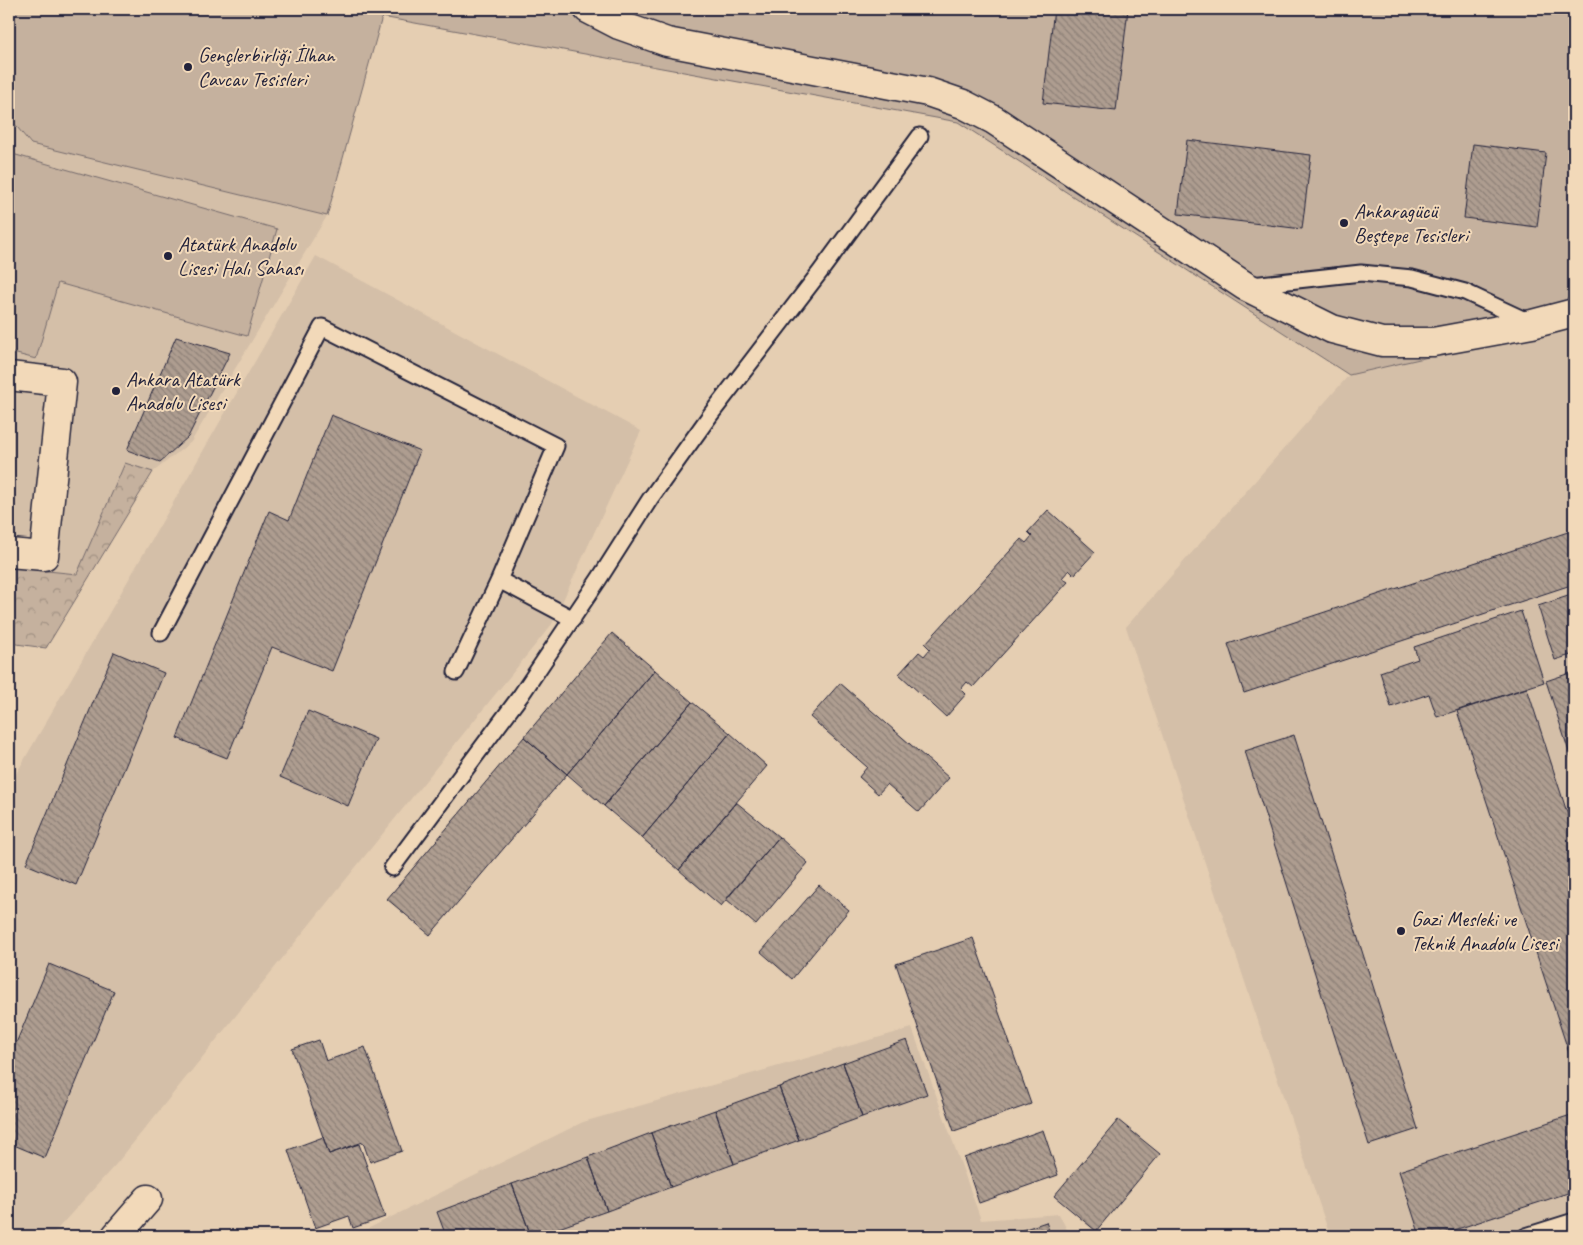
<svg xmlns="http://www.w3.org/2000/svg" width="1583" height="1245" font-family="Caveat,sans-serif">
  <defs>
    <pattern id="forest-crowns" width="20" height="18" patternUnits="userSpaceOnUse" patternTransform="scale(1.25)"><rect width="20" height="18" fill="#c5b19e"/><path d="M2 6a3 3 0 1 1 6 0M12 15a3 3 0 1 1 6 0" fill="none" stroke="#a09082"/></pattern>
    <pattern id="building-back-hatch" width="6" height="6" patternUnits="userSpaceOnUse" patternTransform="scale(1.25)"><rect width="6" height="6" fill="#ae9d90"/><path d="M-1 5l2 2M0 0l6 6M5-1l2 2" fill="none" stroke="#8d8077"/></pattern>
  </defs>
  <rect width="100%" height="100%" fill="#e5ceb2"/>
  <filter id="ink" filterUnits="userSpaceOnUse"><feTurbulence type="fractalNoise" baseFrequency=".02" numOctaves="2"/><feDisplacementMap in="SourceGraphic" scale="10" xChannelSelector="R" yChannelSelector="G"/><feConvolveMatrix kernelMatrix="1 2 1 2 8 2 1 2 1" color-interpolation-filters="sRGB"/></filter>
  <g filter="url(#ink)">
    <path fill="#d4bfa8" d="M 9,117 L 31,144 L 327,216 L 191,442 L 153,472 L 46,648 L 9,643 Z
      M 316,256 L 641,431 L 552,624 L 117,1163 L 51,1236 L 9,1236 L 9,786 Z
      M 1574,324 L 1574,1236 L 1330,1236 L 1126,627 L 1349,375 Z
      M 912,1028 L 981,1220 L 1059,1214 L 1070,1236 L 353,1236 L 583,1122 Z"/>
    <path fill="url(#forest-crowns)" stroke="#746a6c" d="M 125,463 L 153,472 L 46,648 L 9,643 L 9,567 L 77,574 Z"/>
    <path fill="#c5b19e" stroke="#746a6c" d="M 9,9 L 1574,9 L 1574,324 L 1349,375 L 958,122 L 382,17 L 327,216 L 31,144 L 9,117 Z
      M 9,153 L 277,229 L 247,336 L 58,283 L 36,359 L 9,352 Z"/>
    <path fill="url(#building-back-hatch)" stroke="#22223b" d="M 1054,9 L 1128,9 L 1116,111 L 1043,103 Z
      M 1187,140 L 1311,155 L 1302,229 L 1178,214 Z
      M 1473,144 L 1546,153 L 1537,227 L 1464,218 Z
      M 176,337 L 230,353 L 188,437 L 160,462 L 127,450 Z
      M 331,415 L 420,451 L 332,671 L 272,647 L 227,758 L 177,738 L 269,511 L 289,520 Z
      M 1048,510 L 1095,552 L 1074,575 L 1069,570 L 1062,578 L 1068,582 L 973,687 L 967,682 L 961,689 L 966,694 L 946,717 L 899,674 L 919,652 L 924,656 L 930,649 L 925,644 L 1021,539 L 1026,543 L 1032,536 L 1028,532 Z
      M 1574,530 L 1574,584 L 1244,693 L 1228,644 Z
      M 1574,594 L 1574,654 L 1555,660 L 1538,606 Z
      M 1521,611 L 1544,682 L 1437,717 L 1429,694 L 1391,707 L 1380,672 L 1418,659 L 1414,647 Z
      M 612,633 L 655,670 L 567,774 L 524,737 Z
      M 114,652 L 164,673 L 76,885 L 26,864 Z
      M 655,670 L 692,702 L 604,806 L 567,774 Z
      M 1570,673 L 1574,687 L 1574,767 L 1546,681 Z
      M 840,683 L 949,778 L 919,812 L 887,784 L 878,794 L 859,777 L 867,767 L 810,717 Z
      M 1527,688 L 1574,834 L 1574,1051 L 1569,1053 L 1457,711 Z
      M 692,702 L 730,733 L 642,838 L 604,806 Z
      M 308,711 L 376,739 L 348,806 L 280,777 Z
      M 730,733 L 767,766 L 679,870 L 642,838 Z
      M 1294,735 L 1418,1129 L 1369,1145 L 1245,751 Z
      M 524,737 L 567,774 L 430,935 L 387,899 Z
      M 736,802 L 779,837 L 721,906 L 679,870 Z
      M 779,837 L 808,863 L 756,925 L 726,899 Z
      M 819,885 L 849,910 L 792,979 L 761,952 Z
      M 973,938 L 1031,1104 L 954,1131 L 896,964 Z
      M 49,964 L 114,991 L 45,1158 L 9,1143 L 9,1060 Z
      M 319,1040 L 326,1061 L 365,1047 L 402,1151 L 370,1162 L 363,1142 L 329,1154 L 292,1049 Z
      M 907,1040 L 927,1094 L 862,1117 L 843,1063 Z
      M 843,1063 L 862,1117 L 799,1140 L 779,1087 Z
      M 779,1087 L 799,1140 L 734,1164 L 715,1110 Z
      M 715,1110 L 734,1164 L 671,1187 L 651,1133 Z
      M 1574,1114 L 1574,1191 L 1436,1236 L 1420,1236 L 1399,1171 Z
      M 1118,1120 L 1160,1154 L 1096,1231 L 1054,1196 Z
      M 1043,1130 L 1058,1175 L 979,1203 L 964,1158 Z
      M 651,1133 L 671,1187 L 607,1211 L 588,1157 Z
      M 323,1137 L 329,1154 L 359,1144 L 385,1217 L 353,1228 L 349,1216 L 315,1228 L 288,1150 Z
      M 588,1157 L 607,1211 L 536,1236 L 531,1236 L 512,1184 Z
      M 512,1184 L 531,1236 L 446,1236 L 437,1212 Z
      M 1046,1222 L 1051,1236 L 1005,1236 Z"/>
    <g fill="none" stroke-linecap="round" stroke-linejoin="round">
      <g stroke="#22223b" stroke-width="19">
        <path id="service" d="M 1252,285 L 1361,273 L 1412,278 L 1465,292 L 1529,322
          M 499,580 L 573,619
          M 161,633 L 322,327 L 556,446 L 499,580 L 456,672
          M 392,868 L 521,695 L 599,579 L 650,499 L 711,414 L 820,272 L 920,136
          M 1526,1236 L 1574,1221"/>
      </g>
      <g stroke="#22223b" stroke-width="31">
        <path id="minor" d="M 588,9 L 619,25 L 667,42 L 928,92 L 963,104 L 994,120 L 1245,286 L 1332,329 L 1382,342 L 1433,342 L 1532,324 L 1574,313
          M 9,376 L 62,382 L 44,556 L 9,553
          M 116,1236 L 148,1199"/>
      </g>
      <use href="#service" stroke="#f2d9b9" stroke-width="15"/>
      <use href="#minor" stroke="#f2d9b9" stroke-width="28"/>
    </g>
  </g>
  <g fill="#22223b" stroke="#f2d9b9" stroke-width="2">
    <circle cx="188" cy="67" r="5"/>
    <circle cx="1344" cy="223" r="5"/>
    <circle cx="168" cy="256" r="5"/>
    <circle cx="116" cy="391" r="5"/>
    <circle cx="1401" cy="931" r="5"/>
  </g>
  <g text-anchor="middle" stroke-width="4" stroke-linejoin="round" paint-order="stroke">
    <g font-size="21" fill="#22223b" stroke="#f2d9b9" text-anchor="start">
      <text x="198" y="62">Gençlerbirliği İlhan<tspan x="198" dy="24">Cavcav Tesisleri</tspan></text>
      <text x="1354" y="218">Ankaragücü<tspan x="1354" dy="24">Beştepe Tesisleri</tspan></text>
      <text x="178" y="251">Atatürk Anadolu<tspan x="178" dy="24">Lisesi Halı Sahası</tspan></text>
      <text x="126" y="386">Ankara Atatürk<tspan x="126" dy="24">Anadolu Lisesi</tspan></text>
      <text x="1411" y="926">Gazi Mesleki ve<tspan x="1411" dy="24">Teknik Anadolu Lisesi</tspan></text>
    </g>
  </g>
  <rect width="1583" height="1245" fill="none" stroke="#f2d9b9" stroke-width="30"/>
  <rect x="15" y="15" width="1553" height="1215" fill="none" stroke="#22223b" stroke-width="2" filter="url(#ink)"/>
</svg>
